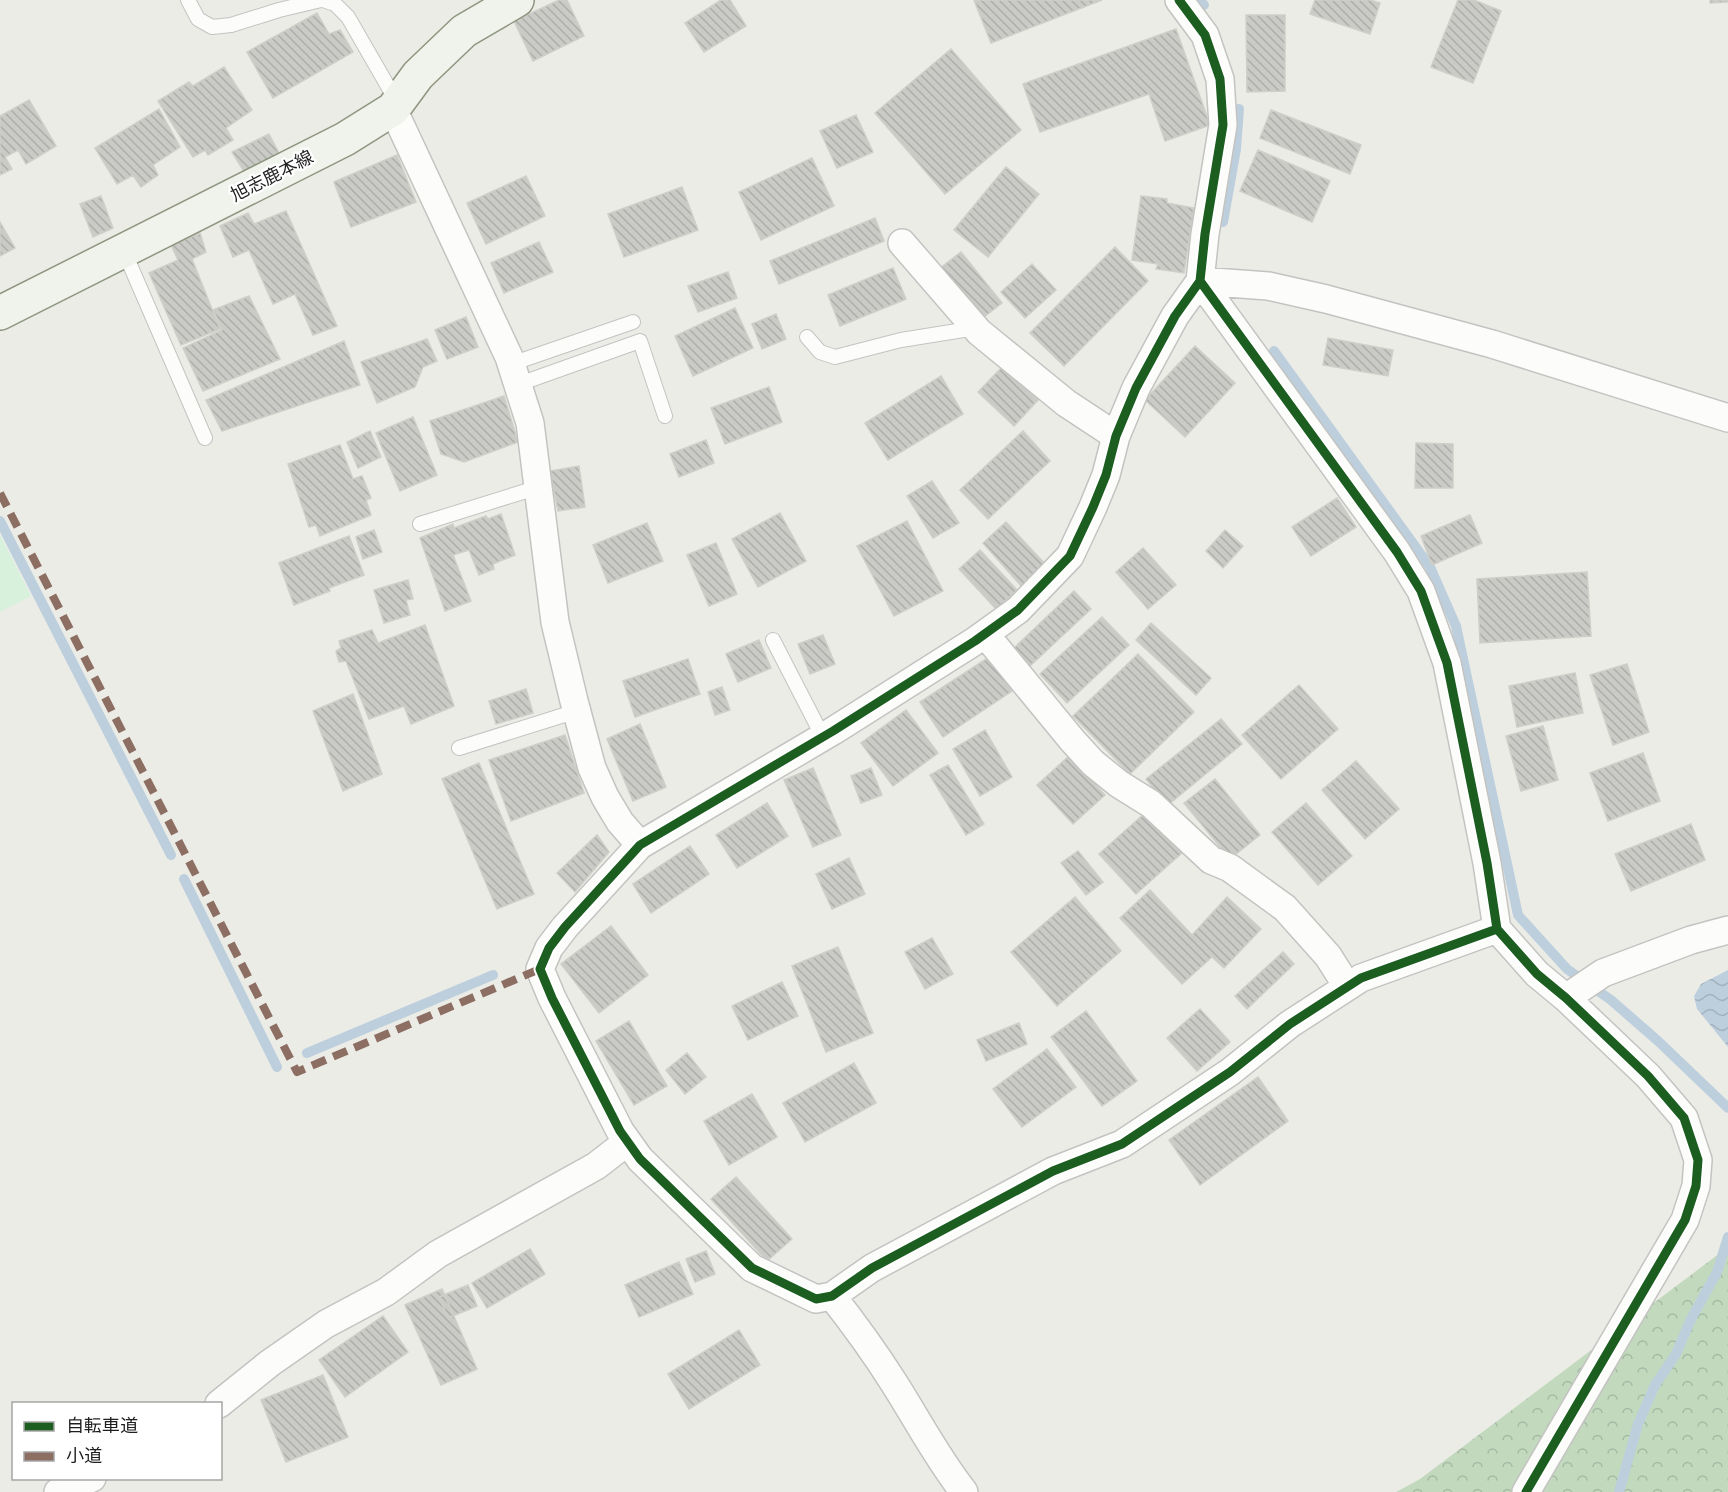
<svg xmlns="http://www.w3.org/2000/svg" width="1728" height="1492" font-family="Signika,'Noto Sans JP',sans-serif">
  <defs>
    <pattern id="forest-crowns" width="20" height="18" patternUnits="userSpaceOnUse" patternTransform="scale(1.5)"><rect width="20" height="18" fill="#c2d9be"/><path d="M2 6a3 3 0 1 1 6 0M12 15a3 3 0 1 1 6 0" fill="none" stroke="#a6baa3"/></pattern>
    <pattern id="water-waves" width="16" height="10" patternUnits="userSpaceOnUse" patternTransform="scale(1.5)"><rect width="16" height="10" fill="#bdcfdd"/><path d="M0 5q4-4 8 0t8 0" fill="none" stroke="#a2b1bd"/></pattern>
    <pattern id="building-back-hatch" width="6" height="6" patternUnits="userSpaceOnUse" patternTransform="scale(1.5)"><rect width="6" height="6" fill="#cacac7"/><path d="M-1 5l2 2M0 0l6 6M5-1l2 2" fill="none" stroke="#adadaa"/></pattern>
  </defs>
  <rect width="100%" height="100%" fill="#ecece7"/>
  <path fill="url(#forest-crowns)" d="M 1728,1247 L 1728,1492 L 1396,1492 L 1420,1479 Z"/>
  <path fill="#d7f1dd" d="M 0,535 L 31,596 L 0,612 Z"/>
  <path fill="url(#water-waves)" d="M 1728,970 L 1728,1047 L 1697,1009 L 1694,996 L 1701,984 Z"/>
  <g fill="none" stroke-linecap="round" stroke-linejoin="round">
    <path stroke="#bdcfdd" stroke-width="10" d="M 1199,0 L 1204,5
      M 1223,222 L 1236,149 L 1239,109
      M 1274,351 L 1430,567 L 1456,626 L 1518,915 L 1567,969 L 1611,1000 L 1658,1041 L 1728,1108
      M 0,521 L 171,855
      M 184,879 L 277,1067
      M 307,1053 L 493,975
      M 1619,1492 L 1638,1424 L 1655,1385 L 1676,1354 L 1691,1319 L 1717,1272 L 1728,1237"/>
  </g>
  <path fill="url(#building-back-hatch)" stroke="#cfcec8" stroke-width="1.5" d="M 559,0 L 567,0 L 584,36 L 533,61 L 514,21 Z
    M 721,0 L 730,0 L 746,26 L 704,52 L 685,23 Z
    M 974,0 L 1102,0 L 991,43 Z
    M 1315,0 L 1370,0 L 1380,3 L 1370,34 L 1310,14 Z
    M 1458,0 L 1474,0 L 1501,11 L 1473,83 L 1431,67 Z
    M 1710,0 L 1728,0 L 1728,2 L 1710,3 Z
    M 317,13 L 329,34 L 340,30 L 353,52 L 273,98 L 247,52 Z
    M 1246,15 L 1285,15 L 1285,91 L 1247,92 Z
    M 1176,29 L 1210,125 L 1165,141 L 1149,94 L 1040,132 L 1023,84 Z
    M 951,49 L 1021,130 L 945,194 L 875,113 Z
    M 224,67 L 252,110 L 226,128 L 233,140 L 208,155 L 205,150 L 193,157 L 158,101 L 189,82 L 193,86 Z
    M 29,100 L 56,146 L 26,164 L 18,150 L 5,157 L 12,169 L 0,175 L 0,116 Z
    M 159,109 L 180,147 L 153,165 L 158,175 L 141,187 L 133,175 L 117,184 L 95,148 Z
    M 1271,110 L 1361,145 L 1350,174 L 1260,138 Z
    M 856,115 L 873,152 L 837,168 L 820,131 Z
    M 269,134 L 281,157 L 246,175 L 232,152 Z
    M 1258,150 L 1330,181 L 1312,222 L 1240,191 Z
    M 397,155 L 416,202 L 351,227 L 334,182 Z
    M 812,158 L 834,206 L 761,240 L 739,192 Z
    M 1006,167 L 1039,194 L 988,257 L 954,230 Z
    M 526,176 L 545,216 L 486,244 L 467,203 Z
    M 682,187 L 698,230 L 624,257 L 608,214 Z
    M 101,196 L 113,228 L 93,237 L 80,204 Z
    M 1141,196 L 1167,199 L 1167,203 L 1194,208 L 1184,273 L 1156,269 L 1158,264 L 1132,260 Z
    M 286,211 L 337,326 L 313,335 L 295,294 L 273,304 L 249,250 L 233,257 L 220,226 L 248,213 L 254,224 Z
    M 875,218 L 884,241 L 779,284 L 770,261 Z
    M 0,222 L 15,248 L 0,256 Z
    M 200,233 L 206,252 L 192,259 L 220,329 L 181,345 L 149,273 L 178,260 L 171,245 Z
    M 539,242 L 553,272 L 504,293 L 491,263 Z
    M 1115,247 L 1148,281 L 1064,366 L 1030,333 Z
    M 961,252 L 1002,303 L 979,321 L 939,269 Z
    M 1032,264 L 1056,290 L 1025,318 L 1001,292 Z
    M 893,268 L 906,299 L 840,326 L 828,295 Z
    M 728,272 L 737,298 L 698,312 L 688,286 Z
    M 249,296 L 280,359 L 203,391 L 183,348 L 222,330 L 213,310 Z
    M 735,308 L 753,348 L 693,376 L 675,336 Z
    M 776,314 L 786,339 L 762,349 L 752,324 Z
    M 466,317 L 478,347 L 447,359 L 435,330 Z
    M 1328,338 L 1393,350 L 1388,376 L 1323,365 Z
    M 427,339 L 437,361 L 423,367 L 415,387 L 377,403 L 361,362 Z
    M 344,341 L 360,385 L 222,431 L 206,400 Z
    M 1195,346 L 1235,383 L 1185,437 L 1145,400 Z
    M 1002,367 L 1038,400 L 1014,426 L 978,392 Z
    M 941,376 L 963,414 L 888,460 L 865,423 Z
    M 769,387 L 782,422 L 725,444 L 711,408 Z
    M 504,396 L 518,442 L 464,462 L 441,454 L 430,421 Z
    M 413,417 L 437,475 L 400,491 L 376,433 Z
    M 370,431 L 381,457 L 358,468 L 347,442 Z
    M 1023,431 L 1050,461 L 988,519 L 960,490 Z
    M 706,440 L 714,463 L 679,477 L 670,454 Z
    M 1416,443 L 1453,444 L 1453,488 L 1415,488 Z
    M 340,445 L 353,479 L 362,476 L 371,498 L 366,500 L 371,515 L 320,536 L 316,525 L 309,527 L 288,464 Z
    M 579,466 L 585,507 L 558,511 L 550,471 Z
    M 932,481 L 959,523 L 933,538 L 907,496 Z
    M 1337,498 L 1356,527 L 1311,556 L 1292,527 Z
    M 780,513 L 806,561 L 758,587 L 732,539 Z
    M 501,514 L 515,555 L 493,564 L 494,569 L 479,575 L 469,550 L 453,555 L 471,601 L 445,611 L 420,538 L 453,524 L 454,528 L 486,516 L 488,519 Z
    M 1470,515 L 1482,543 L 1432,565 L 1421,536 Z
    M 907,521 L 943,591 L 894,616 L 857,546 Z
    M 1006,522 L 1047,566 L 1023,588 L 983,543 Z
    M 647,523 L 663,561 L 608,583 L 593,545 Z
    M 374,530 L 382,552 L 363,559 L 356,537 Z
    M 1225,530 L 1243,546 L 1223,568 L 1206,551 Z
    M 349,536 L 364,575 L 329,588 L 330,591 L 294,605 L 279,563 Z
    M 716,543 L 737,594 L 709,606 L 687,555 Z
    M 1143,548 L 1176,585 L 1148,609 L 1116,572 Z
    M 980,550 L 1017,590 L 996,609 L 959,569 Z
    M 1587,572 L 1591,636 L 1480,643 L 1477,579 Z
    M 408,580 L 413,599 L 406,600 L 410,615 L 384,623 L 374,590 Z
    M 1074,591 L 1091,609 L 1030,666 L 1014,648 Z
    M 1102,617 L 1129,645 L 1067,703 L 1040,674 Z
    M 1151,623 L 1211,678 L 1196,695 L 1136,640 Z
    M 425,625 L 454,706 L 411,724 L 404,706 L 369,719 L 346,661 L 339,662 L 336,651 L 341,648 L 339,641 L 372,630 L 378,643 Z
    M 823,635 L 835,664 L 810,674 L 798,644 Z
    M 759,640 L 771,668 L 738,682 L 726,654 Z
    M 1138,654 L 1194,712 L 1130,774 L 1073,716 Z
    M 989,657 L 1012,691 L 943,737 L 920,702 Z
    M 688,659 L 700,694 L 635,717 L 623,681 Z
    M 1627,664 L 1649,732 L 1613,745 L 1590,675 Z
    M 1575,673 L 1583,713 L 1517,727 L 1509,686 Z
    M 1299,685 L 1338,729 L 1281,779 L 1242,735 Z
    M 722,687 L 730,710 L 715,715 L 708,692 Z
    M 526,689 L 533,713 L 496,724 L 489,701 Z
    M 353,694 L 382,774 L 343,791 L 313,711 Z
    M 906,710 L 938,753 L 893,786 L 861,743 Z
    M 1221,719 L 1242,744 L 1168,805 L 1146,779 Z
    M 640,724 L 666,787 L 633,801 L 607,739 Z
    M 1543,726 L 1558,780 L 1521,791 L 1506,736 Z
    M 985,730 L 1012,777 L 980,796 L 953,749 Z
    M 565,735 L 584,793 L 511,821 L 489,760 Z
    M 1643,753 L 1660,801 L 1608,821 L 1590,773 Z
    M 1069,756 L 1105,795 L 1073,824 L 1037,785 Z
    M 1356,761 L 1399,809 L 1365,839 L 1322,790 Z
    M 479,763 L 534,894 L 497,909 L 442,779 Z
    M 948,765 L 984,824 L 966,835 L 930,775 Z
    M 813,768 L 841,835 L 813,847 L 784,780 Z
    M 871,768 L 882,795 L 861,803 L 851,776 Z
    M 1215,779 L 1260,835 L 1230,859 L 1184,803 Z
    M 767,803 L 788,836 L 737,868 L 716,835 Z
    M 1306,803 L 1352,856 L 1318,885 L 1272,832 Z
    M 1145,813 L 1182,853 L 1136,894 L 1099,854 Z
    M 1691,824 L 1705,860 L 1631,891 L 1615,854 Z
    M 597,835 L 609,852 L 575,892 L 557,873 Z
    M 690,846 L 709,874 L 651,913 L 633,884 Z
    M 1078,851 L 1103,882 L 1086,895 L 1061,863 Z
    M 849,858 L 865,894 L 832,909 L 816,874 Z
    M 1150,890 L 1192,935 L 1227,897 L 1261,929 L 1224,968 L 1212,957 L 1182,984 L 1120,918 Z
    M 1075,897 L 1121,951 L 1057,1006 L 1011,952 Z
    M 611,926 L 648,975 L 599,1013 L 561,964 Z
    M 932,938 L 953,974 L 925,989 L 905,952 Z
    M 838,947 L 873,1033 L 826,1052 L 792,966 Z
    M 1283,952 L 1294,964 L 1247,1009 L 1235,996 Z
    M 782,982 L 798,1016 L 748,1040 L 732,1006 Z
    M 1200,1009 L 1230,1042 L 1197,1071 L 1167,1038 Z
    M 1086,1011 L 1137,1081 L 1102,1106 L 1051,1037 Z
    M 629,1021 L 667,1086 L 634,1105 L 596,1041 Z
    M 1019,1023 L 1027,1044 L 986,1061 L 977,1040 Z
    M 1047,1049 L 1076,1087 L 1022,1127 L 993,1089 Z
    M 687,1053 L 706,1077 L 685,1094 L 666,1070 Z
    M 854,1063 L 876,1103 L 805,1142 L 783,1103 Z
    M 1258,1077 L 1288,1121 L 1200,1185 L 1169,1140 Z
    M 752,1094 L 777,1137 L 729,1165 L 704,1121 Z
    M 736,1177 L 792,1239 L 767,1261 L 711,1199 Z
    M 530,1249 L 545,1274 L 487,1308 L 472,1283 Z
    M 706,1251 L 715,1274 L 695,1282 L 686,1259 Z
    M 679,1262 L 693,1294 L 639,1317 L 625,1285 Z
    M 468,1285 L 477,1306 L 448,1318 L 439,1297 Z
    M 442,1289 L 477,1369 L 441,1385 L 405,1305 Z
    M 383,1316 L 408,1352 L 345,1397 L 319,1360 Z
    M 739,1330 L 760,1365 L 689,1409 L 668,1374 Z
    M 323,1375 L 348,1437 L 286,1462 L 261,1400 Z"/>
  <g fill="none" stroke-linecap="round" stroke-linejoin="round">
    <g stroke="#c3c3c1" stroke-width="16">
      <path id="lane" d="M 188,0 L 198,19 L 212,27 L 231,25 L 279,10 L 321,0
        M 323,0 L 335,4 L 348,17 L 397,102
        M 124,251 L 205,438
        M 807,337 L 820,352 L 835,357 L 901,340 L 976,328
        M 511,364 L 633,322
        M 519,384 L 640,341 L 665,416
        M 420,524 L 539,487
        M 773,640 L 823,737
        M 459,748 L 577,711"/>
    </g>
    <g stroke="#c3c3c1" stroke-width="30">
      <path id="street" d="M 1179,0 L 1205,35 L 1220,79 L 1223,125 L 1205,234 L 1200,281 L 1175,316 L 1136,388 L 1116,436 L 1106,475 L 1093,507 L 1070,556 L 1018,610 L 975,641 L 833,731 L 640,845 L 565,927 L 549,948 L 540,969 L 552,998 L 620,1131 L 640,1159 L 752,1268 L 816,1299 L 832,1296 L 872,1268 L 1053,1171 L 1122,1144 L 1230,1072 L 1290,1024 L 1361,978 L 1497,929
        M 393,109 L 509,357 L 530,423 L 555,622 L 574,701 L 592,768 L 605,797 L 620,822 L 640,845
        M 902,243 L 979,332 L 1066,403 L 1116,436
        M 1200,281 L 1397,552 L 1421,591 L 1447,663 L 1487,863 L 1497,929 L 1537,974 L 1566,998 L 1648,1076 L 1684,1118 L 1698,1160 L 1696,1186 L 1685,1220 L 1526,1492
        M 1200,281 L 1268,286 L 1326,299 L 1492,344 L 1728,418
        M 985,634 L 1072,740 L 1093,763 L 1119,784 L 1151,804 L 1211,860 L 1230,868 L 1285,908 L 1328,956 L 1347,986
        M 1566,998 L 1603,973 L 1691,940 L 1728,930
        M 832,1296 C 854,1324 875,1353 894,1383 C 917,1419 937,1458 964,1492
        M 219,1404 L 270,1363 L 326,1324 L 386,1292 L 438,1254 L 596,1166 L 627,1142
        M 58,1492 L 92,1478"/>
    </g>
    <g stroke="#8e9580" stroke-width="36">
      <path id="secondary" d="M 0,313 L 345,139 L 393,109 L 418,75 L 464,31 L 517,0"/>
    </g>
    <use href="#lane" stroke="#fcfcfb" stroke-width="14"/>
    <use href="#street" stroke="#fcfcfb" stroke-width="27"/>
    <use href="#secondary" stroke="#f0f3eb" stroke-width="33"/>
    <path stroke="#8d6e63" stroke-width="8" stroke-dasharray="15 8" stroke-linecap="butt" d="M 0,493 L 297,1072 L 540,969"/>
    <g stroke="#fff" stroke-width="13">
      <path id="cycleway" d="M 1179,0 L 1205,35 L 1220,79 L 1223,125 L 1205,234 L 1200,281 L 1175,316 L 1136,388 L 1116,436 L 1106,475 L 1093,507 L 1070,556 L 1018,610 L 975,641 L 833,731 L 640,845 L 565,927 L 549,948 L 540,969 L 552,998 L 620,1131 L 640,1159 L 752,1268 L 816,1299 L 832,1296 L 872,1268 L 1053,1171 L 1122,1144 L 1230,1072 L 1290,1024 L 1361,978 L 1497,929
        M 1200,281 L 1397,552 L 1421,591 L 1447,663 L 1487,863 L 1497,929 L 1537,974 L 1566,998 L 1648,1076 L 1684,1118 L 1698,1160 L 1696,1186 L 1685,1220 L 1526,1492"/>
    </g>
    <use href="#cycleway" stroke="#1b5e20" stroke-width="9"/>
  </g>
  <g text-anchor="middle" stroke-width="4.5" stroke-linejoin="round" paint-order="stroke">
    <g font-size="18" fill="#1e1e1e" stroke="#fff">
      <text transform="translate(272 176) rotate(-27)" y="6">旭志鹿本線</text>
    </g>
  </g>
  <rect x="12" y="1402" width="210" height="78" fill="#ffffff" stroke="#a5a5a5" stroke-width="1.5"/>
  <rect x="24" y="1422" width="30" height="9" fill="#1b5e20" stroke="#a5a5a5" stroke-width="1.5"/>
  <text x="66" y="1432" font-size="18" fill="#1e1e1e">自転車道</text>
  <rect x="24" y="1452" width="30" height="9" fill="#8d6e63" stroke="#a5a5a5" stroke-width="1.5"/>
  <text x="66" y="1462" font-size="18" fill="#1e1e1e">小道</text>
</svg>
